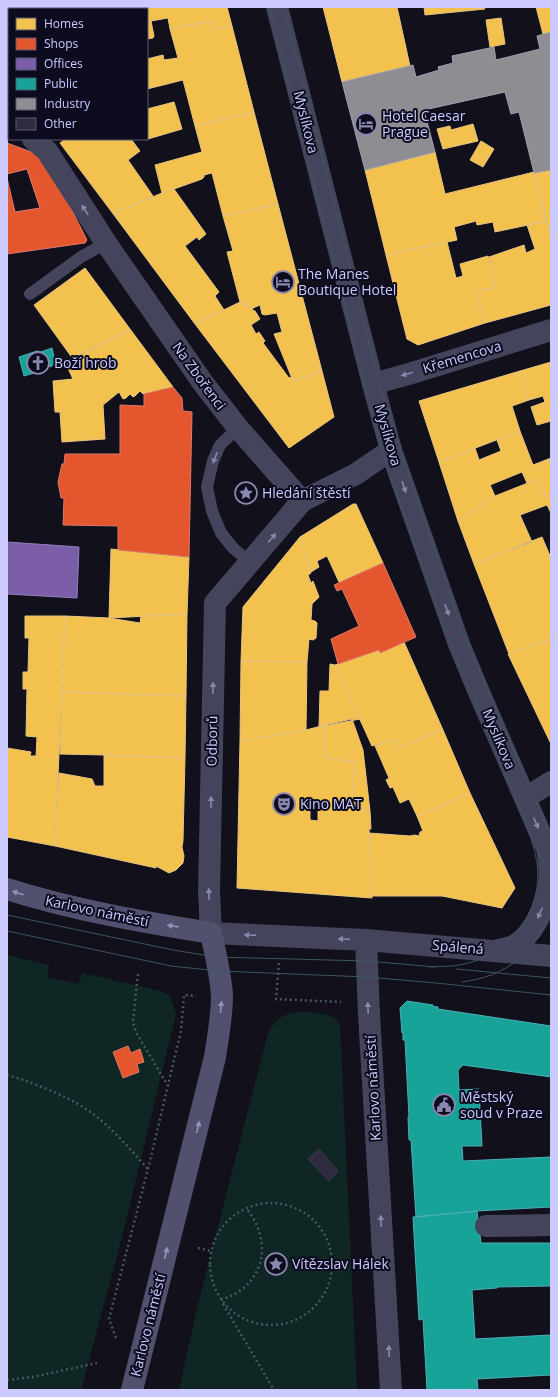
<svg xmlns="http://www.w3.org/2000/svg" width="558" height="1397" font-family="'Open Sans',sans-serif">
  <rect width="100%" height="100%" fill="#11101b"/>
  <path fill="#0f2625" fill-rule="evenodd" d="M 7,955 L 49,965 L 47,977 L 79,984 L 82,973 L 161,991 L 170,995 L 176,1014 L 120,1245 L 81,1390 L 7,1390 ZM 128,1046 L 131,1053 L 140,1049 L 144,1062 L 137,1064 L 139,1072 L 123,1078 L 113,1052 Z
    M 297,1012 C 312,1013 330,1010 340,1024 L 357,1390 L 179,1390 L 198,1304 L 268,1033 C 274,1020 283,1014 297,1012 ZM 319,1150 L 338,1171 L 329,1181 L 308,1159 Z"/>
  <path fill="#f2c14e" stroke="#e6c383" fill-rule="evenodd" d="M 7,7 L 38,7 L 39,9 L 9,9 L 9,75 L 7,72 Z
    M 38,7 L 109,7 L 110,9 L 39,9 Z
    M 109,7 L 227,7 L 232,26 L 213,30 L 211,21 L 170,29 L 168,18 L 151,21 L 154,36 L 153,38 L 147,39 L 147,9 L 110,9 Z
    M 323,7 L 397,7 L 410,66 L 342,82 Z
    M 424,7 L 484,7 L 485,9 L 425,15 Z
    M 536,7 L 551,7 L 551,32 L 543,34 Z
    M 501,18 L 505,44 L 490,47 L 486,20 Z
    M 211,21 L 213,30 L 232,26 L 254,112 L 195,126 L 183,80 L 147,89 L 147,59 L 163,55 L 164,60 L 178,58 L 170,29 Z
    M 174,102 L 182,129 L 148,139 L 147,109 Z
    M 254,112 L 278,204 L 223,216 L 212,173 L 204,175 L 204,177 L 202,179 L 174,189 L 162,193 L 155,165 L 202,152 L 195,126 Z
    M 473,124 L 478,141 L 443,149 L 437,129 L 450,126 L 451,130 Z
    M 65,139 L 131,139 L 140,151 L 128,160 L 153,196 L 121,210 L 114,215 L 60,143 Z
    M 481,141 L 494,149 L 483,167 L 470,160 Z
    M 435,152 L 445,194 L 534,172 L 547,221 L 495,232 L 493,222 L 477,225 L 476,221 L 454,227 L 457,240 L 386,255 L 365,170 Z
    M 551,170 L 551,239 L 534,173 Z
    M 174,189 L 206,234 L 199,240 L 197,237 L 185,246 L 219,292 L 215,296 L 224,310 L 195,324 L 114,215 L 121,210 L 162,193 Z
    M 278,204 L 322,371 L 293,381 L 274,334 L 282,332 L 277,313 L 265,315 L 262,314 L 260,305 L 253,308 L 240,302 L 227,252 L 233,251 L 223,216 Z
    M 547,221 L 551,239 L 551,305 L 485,323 L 475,292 L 496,287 L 489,257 L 524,245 L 526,253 L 535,249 L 527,225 Z
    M 447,242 L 456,278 L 463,276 L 460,264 L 488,256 L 496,287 L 475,292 L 485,323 L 418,345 L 407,339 L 386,255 Z
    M 85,268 L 130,329 L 73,359 L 34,305 Z
    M 240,302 L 253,308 L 252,310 L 255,311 L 260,319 L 251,325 L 256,334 L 259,332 L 265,341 L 263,343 L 289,378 L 292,377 L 293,381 L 322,371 L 334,417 L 289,448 L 195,324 Z
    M 130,329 L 173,387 L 143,394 L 140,391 L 135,396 L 133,397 L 130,394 L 126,398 L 123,399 L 119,392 L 103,405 L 105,439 L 62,442 L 60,412 L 55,412 L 53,381 L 73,379 L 65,362 Z
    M 551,362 L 551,421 L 537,425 L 531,407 L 545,402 L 543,396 L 529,400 L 520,371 Z
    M 520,371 L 529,400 L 512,406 L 520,431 L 439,462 L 419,401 Z
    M 520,431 L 533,465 L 551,458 L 551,495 L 546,497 L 538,479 L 527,483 L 522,472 L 490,485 L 495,496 L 458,521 L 439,462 L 475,448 L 479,460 L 501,451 L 497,440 Z
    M 538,479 L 546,497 L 551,495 L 551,513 L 547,505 L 520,515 L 532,542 L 474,564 L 458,521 L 495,496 Z
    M 353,504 L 356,504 L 383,563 L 339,582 L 327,556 L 317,561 L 319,567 L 311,572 L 300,537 Z
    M 300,537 L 311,573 L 308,575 L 311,583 L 313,581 L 319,597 L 312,604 L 311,620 L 315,621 L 317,623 L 316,638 L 313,640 L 309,639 L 307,662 L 241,661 L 243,607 Z
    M 542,537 L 551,558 L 551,639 L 509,654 L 474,564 Z
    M 111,549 L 189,557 L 187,614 L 109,618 Z
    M 187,614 L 186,696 L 62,692 L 65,616 L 109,618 L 140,623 L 141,616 Z
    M 25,616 L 65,616 L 55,846 L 7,837 L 7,748 L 31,752 L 30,756 L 36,756 L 37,737 L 26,736 L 27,689 L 23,689 L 23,672 L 28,672 L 29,638 L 25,638 Z
    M 551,639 L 551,744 L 508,654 Z
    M 404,642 L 443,730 L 399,748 L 396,739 L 372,746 L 335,665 L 379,650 L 380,653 Z
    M 241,661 L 307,662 L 306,730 L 240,741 Z
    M 330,664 L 335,665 L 360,719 L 319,727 L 320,691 L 329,691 Z
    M 62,692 L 186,696 L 185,758 L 104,755 L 60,754 Z
    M 352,719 L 363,750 L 370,811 L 351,809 L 355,762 L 325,758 L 325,725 Z
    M 325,725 L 325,758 L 355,762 L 351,809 L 370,811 L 371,829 L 369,829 L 370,857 L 372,857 L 372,898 L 237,888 L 240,741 L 306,730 ZM 310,804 L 318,805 L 318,821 L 310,820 Z
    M 443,730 L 470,793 L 417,816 L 409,799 L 400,803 L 393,787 L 390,788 L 386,780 L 389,778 L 375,746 L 396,739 L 399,748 Z
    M 104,755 L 185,758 L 183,841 L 182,847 L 184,856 L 183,863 L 176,870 L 169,873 L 156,866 L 156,868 L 55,846 L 59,773 L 92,779 L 95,786 L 104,786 Z
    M 470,793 L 515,888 L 502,908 L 442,896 L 372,896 L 372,857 L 370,857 L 369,833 L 410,836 L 415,835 L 419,836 L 420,832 L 423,831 L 417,816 Z"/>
  <path fill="#e4572e" stroke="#dc796d" d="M 7,143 L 45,157 L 87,240 L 85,243 L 7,254 L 7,178 L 15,212 L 40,208 L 27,169 L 7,174 Z
    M 173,387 L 182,398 L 183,411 L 192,412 L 189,557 L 118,550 L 118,526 L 63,525 L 64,498 L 61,498 L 58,482 L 62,464 L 64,464 L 65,454 L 120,454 L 120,405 L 144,406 L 144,394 Z
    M 383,563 L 416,637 L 380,653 L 379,650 L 338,664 L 331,639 L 359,626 L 342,589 L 337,591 L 334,585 Z
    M 128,1046 L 131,1053 L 140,1049 L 144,1062 L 137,1064 L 139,1072 L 123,1078 L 113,1052 Z"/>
  <path fill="#7b5ea7" stroke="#937ec1" d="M 7,542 L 79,547 L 77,598 L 7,594 Z"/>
  <path fill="#17a398" stroke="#4daeb7" d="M 52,348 L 55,361 L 57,364 L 56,365 L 55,364 L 51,366 L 51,367 L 49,366 L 45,367 L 44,370 L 24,376 L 19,357 L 37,351 L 41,352 Z
    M 407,1001 L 433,1005 L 432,1006 L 438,1007 L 438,1009 L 551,1026 L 551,1077 L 463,1065 L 458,1070 L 459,1090 L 479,1089 L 482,1146 L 462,1146 L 463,1161 L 551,1157 L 551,1207 L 477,1211 L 416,1217 L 411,1140 L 409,1140 L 408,1117 L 409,1117 L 405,1040 L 403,1040 L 403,1032 L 402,1033 L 400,1008 Z
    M 477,1211 L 481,1243 L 551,1243 L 551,1286 L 497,1287 L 497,1288 L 472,1290 L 475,1339 L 551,1335 L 551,1375 L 477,1379 L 478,1390 L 427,1390 L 423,1319 L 419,1320 L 413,1217 Z"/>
  <path fill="#8d8d92" stroke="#a09fb3" d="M 551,32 L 551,170 L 534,173 L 519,112 L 511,114 L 505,92 L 424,110 L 435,152 L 365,170 L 342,82 L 413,65 L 416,77 L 439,70 L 438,67 L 453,63 L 452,56 L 494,47 L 496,60 L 540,49 L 537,36 Z"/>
  <path fill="#2e2c3e" stroke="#3c3a4f" d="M 319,1149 L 338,1171 L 329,1181 L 308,1159 Z"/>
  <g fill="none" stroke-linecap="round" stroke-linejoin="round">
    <path stroke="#465662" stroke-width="2.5" stroke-dasharray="2 3" stroke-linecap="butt" d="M 279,963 L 276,999 L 341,1002
      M 138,974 L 133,1021 L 134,1026 L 137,1034 L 168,1086
      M 7,1075 C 29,1081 67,1096 86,1109 C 110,1125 129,1148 148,1169
      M210 1264a61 61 0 1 1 122 0a61 61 0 1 1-122 0Z
      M 198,1248 L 211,1251
      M 221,1300 C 228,1297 235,1295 241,1290 C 269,1269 267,1233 246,1208
      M 223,1304 L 274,1390
      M 116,1338 L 109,1319 L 148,1169 L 181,1031 L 184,995 L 196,996
      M 7,1380 L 33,1377 L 97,1363"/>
    <path stroke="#44455c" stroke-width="12" d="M 30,294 L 81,257 L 106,243
      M 238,428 L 220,445 L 213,461 L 207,487 L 212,511 L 221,533 L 233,548 L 251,563"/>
    <path stroke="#44455c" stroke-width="22" d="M 7,113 L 9,116
      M 33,139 L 47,151 L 106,243 L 203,383 L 238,428 L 302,501
      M 373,384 L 412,373 L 551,330
      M 391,450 L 459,644 L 478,690 L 551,858
      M 525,798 L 551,782
      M 211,933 L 366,940 L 551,956
      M 366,940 L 369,1014 L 391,1390
      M 498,950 C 504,949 510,948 515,945 C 533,935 544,910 548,891 C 551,876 549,862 547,847
      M 486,1226 L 551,1225"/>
    <path stroke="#44455c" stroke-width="22" d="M 211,933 L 209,891 L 215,603 L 302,501 L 356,474 L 391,450 L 373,384 L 277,7"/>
    <path stroke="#51516f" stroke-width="22" d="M 7,889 C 73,910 143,922 211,933 C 215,953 221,975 222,996 C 222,1016 218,1037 215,1057 L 132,1390"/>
    <path stroke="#3d5664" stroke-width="1" d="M 269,7 L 383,455 L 445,630 L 526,822 C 530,836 535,849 537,863 C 544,910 509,955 464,964 C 453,967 441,966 430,967
      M 284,7 L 379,382 L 400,450 L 465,638 L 551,836
      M 538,850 L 551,878
      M 7,915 L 173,950 L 216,957 L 367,961 L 435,967
      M 7,931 L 171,966 L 219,971 L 367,977 L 436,983 L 551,995
      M 456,969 L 551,978
      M 462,982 C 508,976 535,953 551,910"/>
  </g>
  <defs><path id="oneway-solid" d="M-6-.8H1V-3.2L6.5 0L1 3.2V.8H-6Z"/></defs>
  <g fill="#8887ae">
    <use href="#oneway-solid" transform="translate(85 210) rotate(-123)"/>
    <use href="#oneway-solid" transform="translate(407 374) rotate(165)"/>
    <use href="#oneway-solid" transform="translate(215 458) rotate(111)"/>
    <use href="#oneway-solid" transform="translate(404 487) rotate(71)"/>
    <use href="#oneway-solid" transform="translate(272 538) rotate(-50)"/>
    <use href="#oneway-solid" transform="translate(447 610) rotate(70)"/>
    <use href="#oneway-solid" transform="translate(213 688) rotate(-89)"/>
    <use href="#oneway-solid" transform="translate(211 802) rotate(-89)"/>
    <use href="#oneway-solid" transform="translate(536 823) rotate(66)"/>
    <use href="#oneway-solid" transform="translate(209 894) rotate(-92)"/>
    <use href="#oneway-solid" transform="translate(540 913) rotate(114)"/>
    <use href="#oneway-solid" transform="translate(250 935) rotate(-177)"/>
    <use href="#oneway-solid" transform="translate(344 939) rotate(-178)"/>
    <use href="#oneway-solid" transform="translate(368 1008) rotate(-92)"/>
    <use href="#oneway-solid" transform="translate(381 1221) rotate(-93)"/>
    <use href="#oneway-solid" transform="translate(389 1351) rotate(-93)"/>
  </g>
  <g fill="#9493be">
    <use href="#oneway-solid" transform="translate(18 893) rotate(-163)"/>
    <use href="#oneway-solid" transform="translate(173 926) rotate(-171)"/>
    <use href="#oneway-solid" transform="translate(221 1007) rotate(-85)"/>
    <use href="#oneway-solid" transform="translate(198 1127) rotate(-76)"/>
    <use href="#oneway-solid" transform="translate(166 1253) rotate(-76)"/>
  </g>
  <defs>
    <g id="hotel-ring" transform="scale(1.15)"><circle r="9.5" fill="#0d0c1f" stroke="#8a88af" stroke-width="1.5"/><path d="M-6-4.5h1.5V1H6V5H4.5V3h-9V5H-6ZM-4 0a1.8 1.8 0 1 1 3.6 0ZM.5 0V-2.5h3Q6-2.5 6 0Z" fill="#8a88af"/></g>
    <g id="church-ring" transform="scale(1.15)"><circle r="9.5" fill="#0d0c1f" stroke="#8a88af" stroke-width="1.5"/><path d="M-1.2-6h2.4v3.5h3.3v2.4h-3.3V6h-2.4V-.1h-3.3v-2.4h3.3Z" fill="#8a88af"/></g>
    <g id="sight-ring" transform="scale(1.15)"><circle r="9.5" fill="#0d0c1f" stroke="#8a88af" stroke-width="1.5"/><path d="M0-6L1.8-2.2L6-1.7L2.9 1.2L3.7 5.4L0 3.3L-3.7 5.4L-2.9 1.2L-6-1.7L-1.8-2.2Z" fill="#8a88af"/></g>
    <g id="theatre-ring" transform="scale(1.15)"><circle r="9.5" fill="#0d0c1f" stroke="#8a88af" stroke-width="1.5"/><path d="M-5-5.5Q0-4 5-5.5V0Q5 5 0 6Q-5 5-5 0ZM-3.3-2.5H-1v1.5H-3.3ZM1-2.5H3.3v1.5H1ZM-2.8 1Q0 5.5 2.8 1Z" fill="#8a88af"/></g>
    <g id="civic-ring" transform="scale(1.15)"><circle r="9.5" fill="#0d0c1f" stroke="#8a88af" stroke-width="1.5"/><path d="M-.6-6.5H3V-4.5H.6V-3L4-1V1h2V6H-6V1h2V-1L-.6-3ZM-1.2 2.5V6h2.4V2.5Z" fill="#8a88af"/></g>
  </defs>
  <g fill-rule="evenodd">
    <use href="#hotel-ring" x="366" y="124"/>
    <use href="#hotel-ring" x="283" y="282"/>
    <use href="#church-ring" x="38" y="363"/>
    <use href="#sight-ring" x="246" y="493"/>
    <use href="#theatre-ring" x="284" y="804"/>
    <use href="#civic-ring" x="444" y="1105"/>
    <use href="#sight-ring" x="276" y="1264"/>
  </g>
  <g text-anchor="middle" stroke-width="4" stroke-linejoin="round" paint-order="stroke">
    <g font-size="14" fill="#cbc9ff" stroke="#0d0c1f" text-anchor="start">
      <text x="382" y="121">Hotel Caesar<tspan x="382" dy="16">Prague</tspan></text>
      <text x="298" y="279">The Manes<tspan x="298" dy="16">Boutique Hotel</tspan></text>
      <text x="54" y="368">Boží hrob</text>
      <text x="262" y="498">Hledání štěstí</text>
      <text x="300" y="809">Kino MAT</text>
      <text x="460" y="1102">Městský<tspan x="460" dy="16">soud v Praze</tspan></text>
      <text x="292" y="1269">Vítězslav Hálek</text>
    </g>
    <g font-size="14" fill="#cbc9ff" stroke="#0d0c1f">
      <text transform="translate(306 122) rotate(76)" y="5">Myslíkova</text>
      <text transform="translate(462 357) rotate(-17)" y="5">Křemencova</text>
      <text transform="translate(199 376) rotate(54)" y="5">Na Zbořenci</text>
      <text transform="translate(388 435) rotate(74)" y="5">Myslíkova</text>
      <text transform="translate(499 739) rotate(67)" y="5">Myslíkova</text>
      <text transform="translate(212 741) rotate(-89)" y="5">Odborů</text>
      <text transform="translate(97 911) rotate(12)" y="5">Karlovo náměstí</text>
      <text transform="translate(458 947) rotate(5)" y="5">Spálená</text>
      <text transform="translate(373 1088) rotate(-93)" y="5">Karlovo náměstí</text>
      <text transform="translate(148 1325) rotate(-76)" y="5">Karlovo náměstí</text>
    </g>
  </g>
  <rect width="558" height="1397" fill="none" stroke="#cbc9ff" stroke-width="16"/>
  <rect x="8" y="8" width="140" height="132" fill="#0d0c1f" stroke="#595879"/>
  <rect x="16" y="18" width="20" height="12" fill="#f2c14e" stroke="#595879"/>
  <text x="44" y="28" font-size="12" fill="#cbc9ff">Homes</text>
  <rect x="16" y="38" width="20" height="12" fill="#e4572e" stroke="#595879"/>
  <text x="44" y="48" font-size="12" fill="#cbc9ff">Shops</text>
  <rect x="16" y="58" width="20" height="12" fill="#7b5ea7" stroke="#595879"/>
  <text x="44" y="68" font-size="12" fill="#cbc9ff">Offices</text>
  <rect x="16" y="78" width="20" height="12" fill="#17a398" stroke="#595879"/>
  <text x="44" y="88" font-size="12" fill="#cbc9ff">Public</text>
  <rect x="16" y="98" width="20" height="12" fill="#8d8d92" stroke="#595879"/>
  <text x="44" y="108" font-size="12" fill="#cbc9ff">Industry</text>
  <rect x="16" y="118" width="20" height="12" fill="#2e2c3e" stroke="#595879"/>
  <text x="44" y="128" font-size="12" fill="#cbc9ff">Other</text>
</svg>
